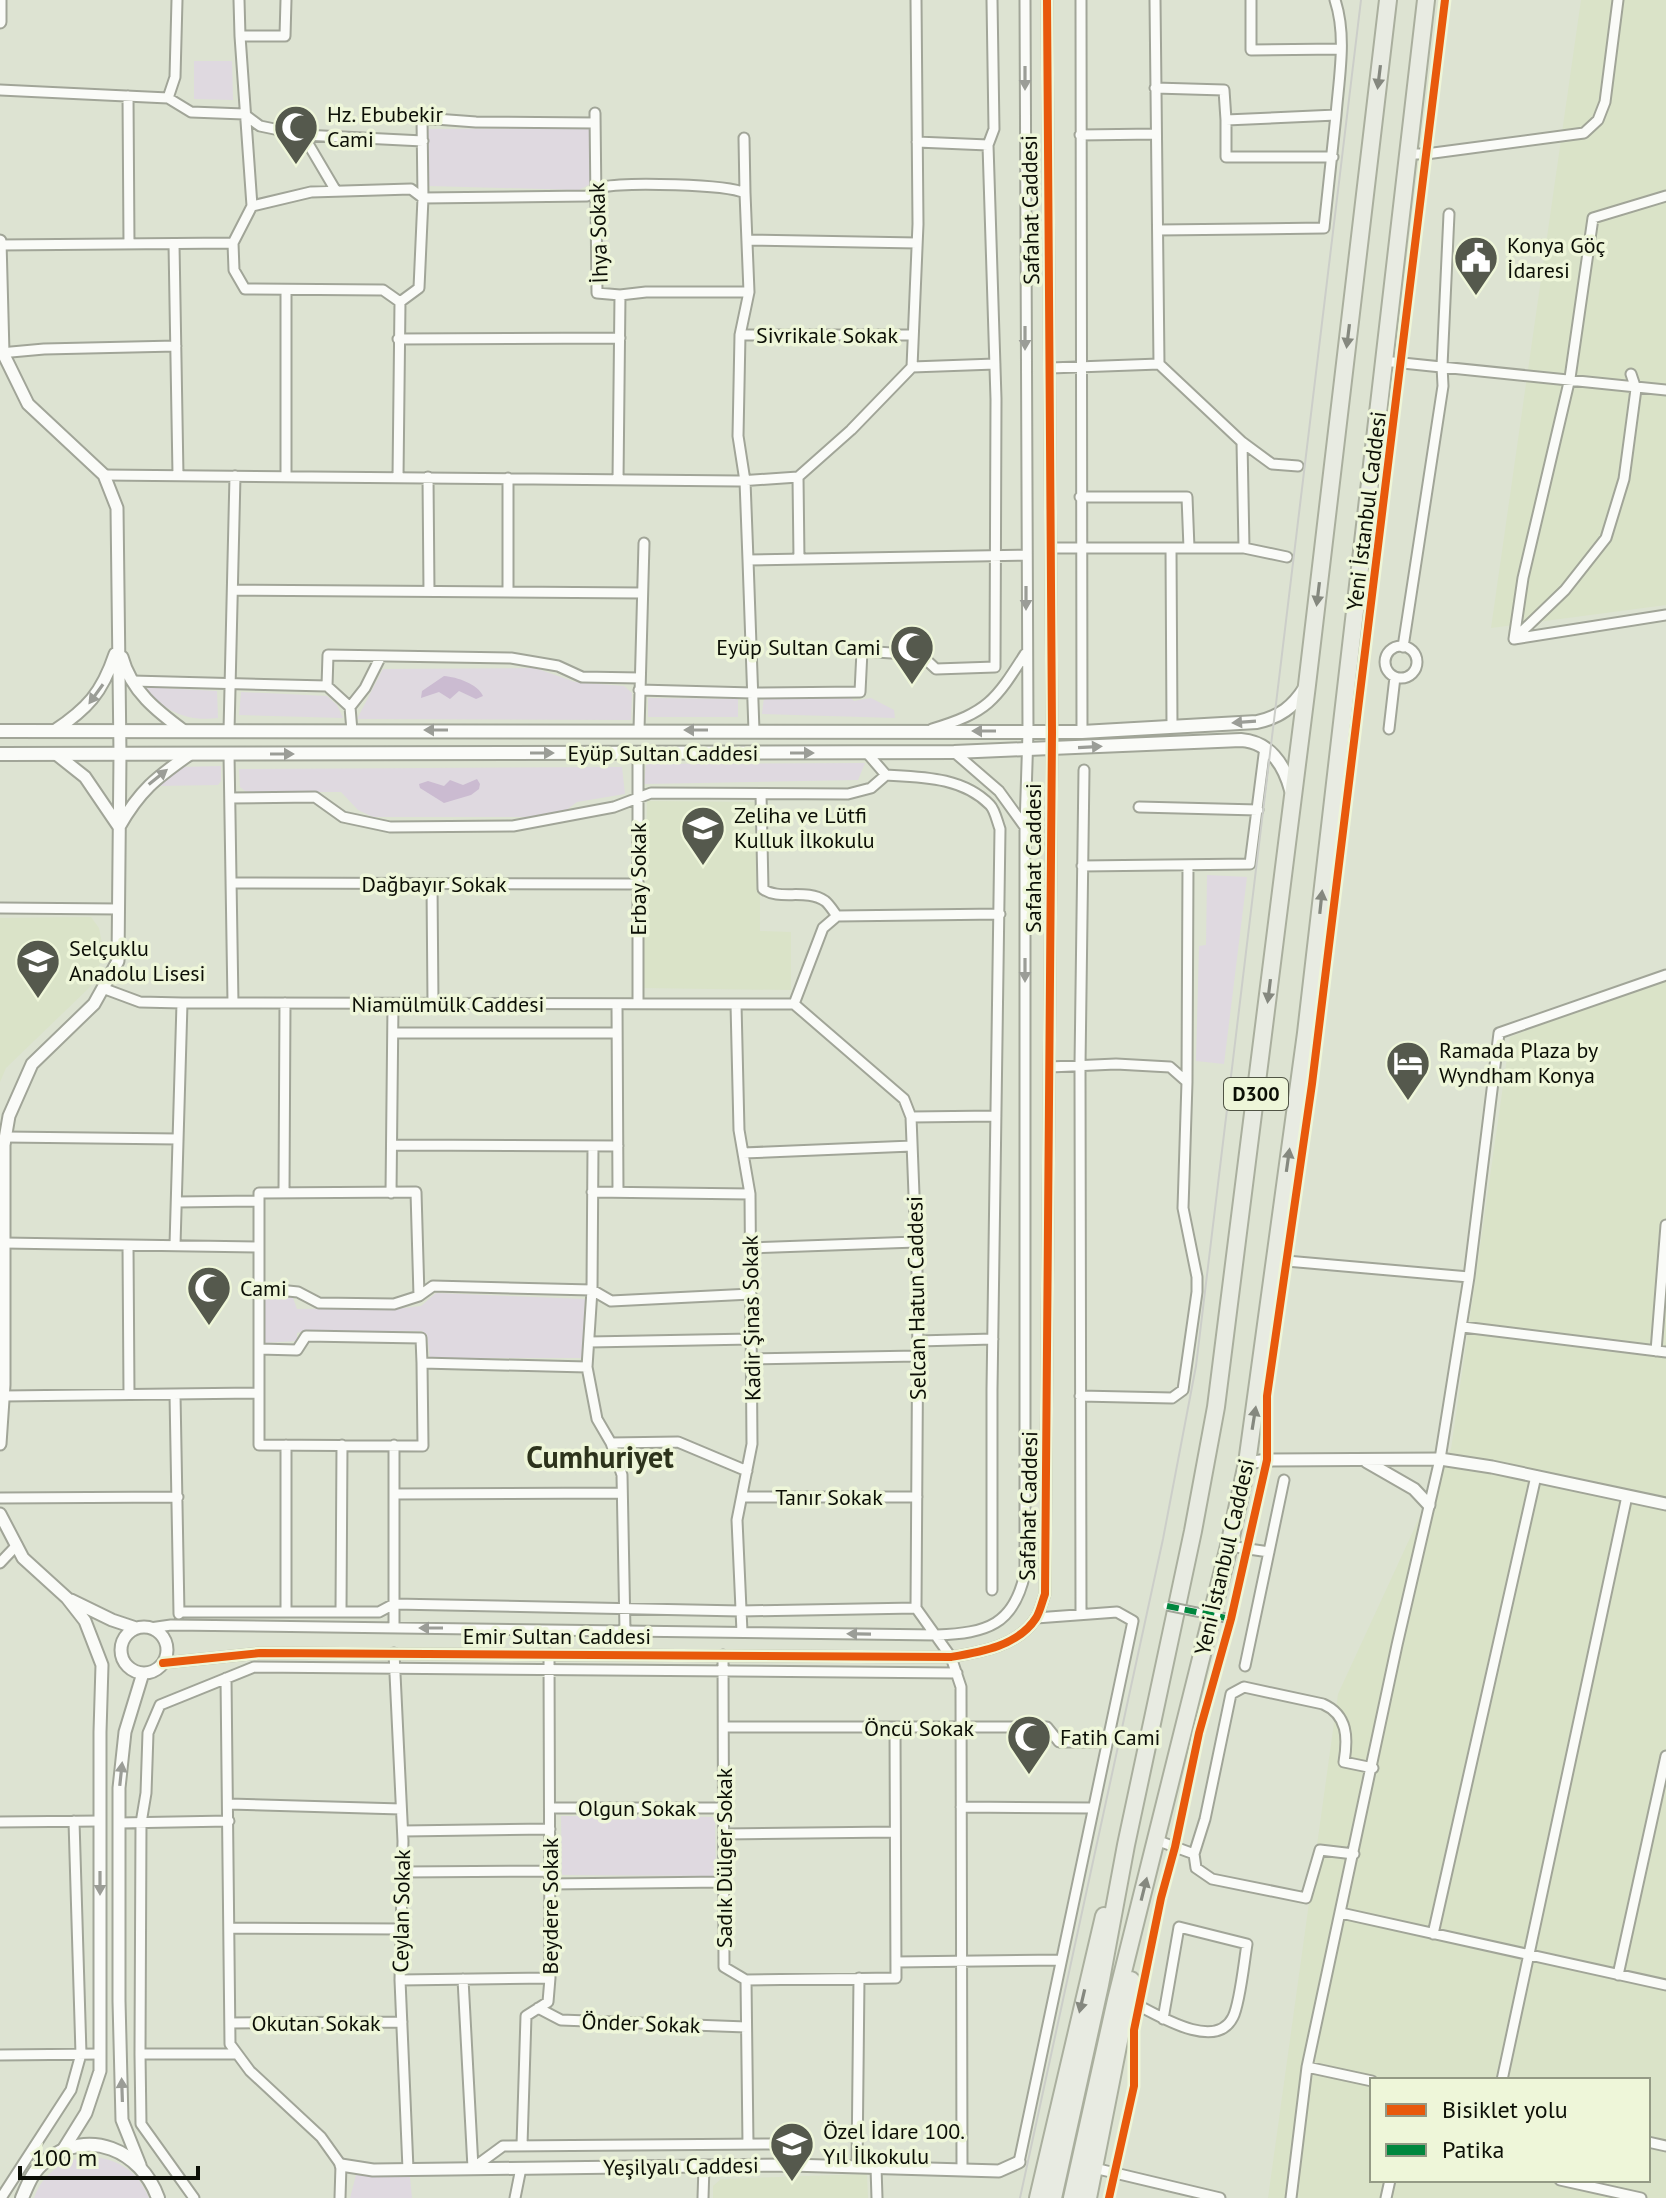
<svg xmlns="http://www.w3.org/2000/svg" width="1666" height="2198" font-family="'PT Sans',sans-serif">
  <rect width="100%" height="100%" fill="#dde3d2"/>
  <path fill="#dae3c8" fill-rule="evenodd" d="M 1581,0 L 1666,0 L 1666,605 L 1491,628 Z
    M 647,801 L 760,802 L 760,931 L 791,932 L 791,990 L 643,988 Z
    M 91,917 L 99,928 L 104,954 L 91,986 L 6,1068 L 0,1082 L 0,918 Z
    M 1666,974 L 1666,2198 L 1268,2198 L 1338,1694 L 1451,1449 L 1510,1037 ZM 1372,2080 L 1648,2080 L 1648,2180 L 1372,2180 Z
    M 867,2174 L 868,2198 L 713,2198 L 713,2186 L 721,2179 Z"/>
  <path fill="#dfd9e0" d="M 194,61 L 232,61 L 233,100 L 194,99 Z
    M 589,128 L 590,184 L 579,190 L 429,186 L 426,129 Z
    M 535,668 L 575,682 L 624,686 L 632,693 L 631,720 L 357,719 L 383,669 Z
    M 145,687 L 217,691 L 218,718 C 186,722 164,711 145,687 Z
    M 241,692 L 327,696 L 337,705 L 343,718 L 239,715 Z
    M 764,697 L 849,697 L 854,701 L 871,698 L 894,710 L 895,718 L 762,714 Z
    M 648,698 L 738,699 L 738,717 L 648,717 Z
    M 865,763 L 858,780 L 644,784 L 646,764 Z
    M 221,766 L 221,781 L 218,785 L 156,786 L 180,767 Z
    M 622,767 L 625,794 L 577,802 L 561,814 L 549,817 L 373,817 L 358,810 L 341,792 L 251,792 L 245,791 L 240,787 L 239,769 Z
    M 1207,875 L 1247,877 L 1224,1064 L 1196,1061 L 1199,946 L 1206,945 Z
    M 436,1293 L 585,1299 L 583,1358 L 430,1358 L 427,1335 L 422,1331 L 304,1331 L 297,1333 L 297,1341 L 263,1343 L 263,1295 L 293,1298 L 297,1309 L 405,1308 L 421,1306 Z
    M 561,1816 L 715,1817 L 716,1876 L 562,1875 Z
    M 86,2156 C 116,2158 137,2169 149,2198 L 34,2198 C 43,2173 61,2162 86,2156 Z
    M 356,2175 L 410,2177 L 412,2198 L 350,2198 Z"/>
  <path fill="#cbbbd1" d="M 444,676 C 457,677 478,684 483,696 L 476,699 L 459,691 L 450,699 L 439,692 L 421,698 L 422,691 Z
    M 477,779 L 480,784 L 479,789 L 471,795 L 444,803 L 420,788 L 419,784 L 428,781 L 444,786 L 450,780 L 463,785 Z"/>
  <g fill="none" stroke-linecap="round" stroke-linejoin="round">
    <g stroke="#a1a598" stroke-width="13">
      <path id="minor" d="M 239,0 L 240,36
        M 286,0 L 285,36 L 240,36 L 252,206 L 233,243 L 234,270 L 245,289 L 383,290 L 400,302
        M 1081,0 L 1082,732
        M 1155,0 L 1159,364 L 1242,442 L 1244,548
        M 1251,0 L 1251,50 L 1341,49
        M 1155,88 L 1224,90 L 1226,120 L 1336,115 C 1339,77 1347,36 1335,0
        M 0,90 L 168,98 L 191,112 L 244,114 L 260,126 L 303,135 L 423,141
        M 128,96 L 129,244
        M 168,98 L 175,77 L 177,0
        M 595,113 L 597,293 L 620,295 L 618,480
        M 1226,120 L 1226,157 L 1333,157
        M 303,135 L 336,191
        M 1080,135 L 1156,134
        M 744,138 L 745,193
        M 917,142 L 988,145
        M 1408,154 L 1426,154 L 1584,133 L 1598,120 L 1605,102 L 1618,0
        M 252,206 L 311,192 L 411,189 L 423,198 L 422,118 L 476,122 L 595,123
        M 1158,230 L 1324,228 L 1336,115
        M 747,240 L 917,243
        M 174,244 L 178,475
        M 0,245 L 233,243
        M 286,290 L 286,476
        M 620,295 L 646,292 L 749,292
        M 740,335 L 913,335
        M 398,339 L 620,338
        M 0,353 L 44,349 L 176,346
        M 1383,361 L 1666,390
        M 912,367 L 995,364
        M 1050,368 L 1159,364
        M 1242,442 L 1272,464 L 1298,466
        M 104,475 L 739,481 L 798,477 L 851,430 L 912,367 L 918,224 L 916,0
        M 398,477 L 400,302 L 419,288 L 423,198 L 587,196 C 592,193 598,188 603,187 C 626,182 726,184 745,193 L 749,292 L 740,335 L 738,436 L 745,481 L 748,560
        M 428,477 L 429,591
        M 798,477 L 799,559
        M 1080,497 L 1187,497 L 1189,548
        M 1051,548 L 1244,548 L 1287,557
        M 1171,548 L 1172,727
        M 233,590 L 642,593
        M 508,592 L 508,478
        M 1514,639 L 1523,578 L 1570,378 L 1593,218 L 1666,196
        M 1514,639 L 1565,590 L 1606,538 L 1624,479 L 1636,389 L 1631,374
        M 1514,639 L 1666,615
        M1385 662a16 16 0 1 1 32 0a16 16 0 1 1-32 0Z
        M 1403,647 L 1443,386 L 1442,366 L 1449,214
        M 132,681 L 327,686 L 328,655 L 511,658 L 558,666 L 582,677 L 640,678
        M 327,686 L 350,707 L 352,731
        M 639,690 L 753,693 L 860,692 L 862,651 L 921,655 L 936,669 L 995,667 L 996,399 L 988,145 L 994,129 L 992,0
        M 350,707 L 365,688 L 381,656
        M 932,729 C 988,712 995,701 1025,654
        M 1389,729 L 1395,677
        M 639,730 L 644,543
        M 229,731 L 235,476
        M 754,731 L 748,560 L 1026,555
        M 954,752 L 999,791 L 1025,827
        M 638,753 L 638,1004
        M 867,753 L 886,775 C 922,777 963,777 990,805 C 995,810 997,821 1000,829 L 992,1390 L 992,1590
        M 229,754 L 233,1003
        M 761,794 L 763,889 C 779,901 806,888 825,901 C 829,904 834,912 837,916
        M 230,798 L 315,797 L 343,817 L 390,827 L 513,826 L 614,807 L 651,793 L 848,794 L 871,788 L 886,775
        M 1139,807 L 1258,810
        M 1082,866 L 1250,864 L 1265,747
        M 231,883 L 637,884
        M 432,884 L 433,1004
        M 0,908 L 118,909
        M 105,989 L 140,1002 L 182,1003 L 794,1004
        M 617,1004 L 618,1192
        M 736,1004 L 739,1130 L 750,1194 L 752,1444 L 737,1520 L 742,1632
        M 794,1004 L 904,1099 L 911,1117 L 918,1298 L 916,1608 L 951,1657 L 961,1687 L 962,2170
        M 794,1004 L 823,928 L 837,916 L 1000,914
        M 393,1033 L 617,1033
        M 1050,1067 L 1116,1064 L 1170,1067 L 1187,1082 L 1183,1208 L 1197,1277 L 1197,1292 L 1183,1390 L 1172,1398 L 1080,1396
        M 1187,1082 L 1188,865
        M 911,1117 L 996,1116
        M 5,1137 L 178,1139
        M 392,1145 L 618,1146
        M 593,1146 L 592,1290 L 611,1301 L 751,1294
        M 743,1153 L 912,1146
        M 592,1192 L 750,1194
        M 284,1193 L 285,1003
        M 391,1193 L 393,1004
        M 177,1202 L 259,1201
        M 4,1243 L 259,1247
        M 128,1245 L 129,1394
        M 175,1245 L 182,1003
        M 751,1248 L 916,1242
        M 1275,1260 L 1469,1277 L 1499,1033 L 1666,975
        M 259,1288 L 298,1292 L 319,1303 L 394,1304 L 419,1296 L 433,1286 L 592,1290 L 587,1367
        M 419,1296 L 416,1192 L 259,1193 L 259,1445 L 423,1446 L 422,1363
        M 1463,1327 L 1666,1352
        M 918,1341 L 993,1339
        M 589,1342 L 752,1339
        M 259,1349 L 297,1350 L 306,1336 L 421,1338 L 422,1363 L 587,1367 L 597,1419 L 611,1443 L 622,1475 L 625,1631
        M 1656,1351 L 1666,1225
        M 752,1359 L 918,1356
        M 175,1394 L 179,1614
        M 4,1396 L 259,1393
        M 611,1443 L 678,1442 L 747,1471
        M 394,1494 L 622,1493
        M 742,1497 L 917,1497
        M 0,1498 L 178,1497
        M 1229,1546 L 1269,1552
        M 0,1563 L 17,1545
        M 181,1612 L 379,1612 L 394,1604 L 741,1611 L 916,1608
        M 286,1612 L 286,1445
        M 341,1612 L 342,1445
        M 1081,1614 L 1080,1065 L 1084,770
        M 150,1628 L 171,1625 L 937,1635 C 987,1633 1014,1625 1025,1573 L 1025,827 L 1028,732 L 1025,0
        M 394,1628 L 394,1445
        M 394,1653 L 403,1841 L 400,1980 L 408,2169
        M 723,1655 L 724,1967 L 746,1980 L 748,2144
        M 163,1663 L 260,1653 L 951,1657 C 981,1652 1018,1646 1036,1618 C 1040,1612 1042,1602 1045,1594 L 1052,732 L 1047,0
        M 1245,1666 L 1284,1480
        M 226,1678 L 230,2044 L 250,2071 L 321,2137 L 341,2165 L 340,2198
        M 724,1727 L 1047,1727 L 1059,1742 L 1107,1742
        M 229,1804 L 401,1809
        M 961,1807 L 1092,1808
        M 550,1808 L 724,1808
        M 0,1822 L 100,1821
        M 119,1823 L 229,1821
        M 403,1831 L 550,1829
        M 724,1834 L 895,1832
        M 1156,1840 L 1194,1854 L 1196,1868 L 1212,1879 L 1306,1898 L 1320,1850 L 1354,1854
        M 1194,1854 L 1205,1819 L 1231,1694 L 1244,1687 L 1323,1704 C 1348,1715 1348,1738 1344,1762 L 1373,1768
        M 402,1872 L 550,1871
        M 550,1884 L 723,1882
        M 1341,1913 L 1666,1985
        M 229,1928 L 401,1929
        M 1433,1934 L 1536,1476
        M 896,1962 L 1061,1960
        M 1618,1975 L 1666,1756
        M 463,1979 L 473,2168
        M 400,1980 L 550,1978
        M 746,1980 L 896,1978 L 895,1728
        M 1128,2000 C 1151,2011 1215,2054 1233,2017 C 1240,2003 1244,1962 1247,1944 L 1179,1927 L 1163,2019
        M 538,2008 L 561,2020 L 746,2027
        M 230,2023 L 402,2022
        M 140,2054 L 141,2124 L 194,2198
        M 237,2054 L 140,2054 L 141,1823 L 146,1793 L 148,1733 L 160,1705 L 254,1667 L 957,1673
        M 0,2055 L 100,2054
        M 1307,2067 L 1372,2081
        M 1502,2080 L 1627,1496
        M 1648,2142 L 1666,2146
        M 522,2145 L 526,2016 L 548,2002 L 550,1978 L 549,1654
        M 1019,2162 L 1133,1621 L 1117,1612 L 1036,1618
        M 857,2167 L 859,1978
        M 876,2167 L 877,2198
        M 473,2168 L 503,2146 L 776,2144 L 800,2165
        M 1094,2168 L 1220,2198
        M 1560,2180 L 1641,2198
        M 1,2198 L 71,2090 L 81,2054 L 74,1821
        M 515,2198 L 521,2168
        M 703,2198 L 704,2166
        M 1291,2198 L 1307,2067 L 1397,1645 L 1440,1459 L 1469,1277
        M 1386,2198 L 1390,2180"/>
    </g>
    <g stroke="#a1a598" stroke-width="15">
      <path id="tertiary" d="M 0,22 L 0,0
        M 0,241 L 3,353 L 28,404 L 104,475 L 117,508 L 120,754 L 118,961 L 94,1004 L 32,1064 L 9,1116 L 4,1145 L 4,1385 L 0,1444
        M 122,657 C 131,691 157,711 184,731
        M 54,731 C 87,709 102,693 115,654
        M 56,754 L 85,777 L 119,827 C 140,790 156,778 190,754
        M 1367,1462 L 1414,1489 L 1429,1505
        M 1247,1463 L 1267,1460 L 1440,1459 L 1492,1467 L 1666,1504
        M 0,1514 L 23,1558 L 67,1598 L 85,1621 L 102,1665 L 100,1732 L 100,2071 L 86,2113 L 63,2150
        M 71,1600 L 112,1620 L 136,1628
        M121 1650a23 23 0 1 1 46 0a23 23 0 1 1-46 0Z
        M 140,2165 L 122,2120 L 119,2001 L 119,1788 L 125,1732 L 143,1673
        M 341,2165 L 373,2170 L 790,2165 L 999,2171 L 1019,2162"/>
    </g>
    <g stroke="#a1a598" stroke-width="16">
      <path id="secondary" d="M 0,731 L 1082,732 L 1257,722 C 1280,717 1293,707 1305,688
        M 0,754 L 954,752 L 1241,740 C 1269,742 1284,764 1291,790
        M 22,2198 C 28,2184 33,2170 46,2161 C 88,2127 141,2150 158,2198"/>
    </g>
    <g stroke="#aaaf9e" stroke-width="20">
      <path id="trunk" d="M 1038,2198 L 1104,1916
        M 1053,2198 L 1100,1985 L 1126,1845 L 1193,1531 L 1216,1407 L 1307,685 L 1388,0
        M 1072,2198 L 1116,2000 L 1229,1546 L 1247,1463 L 1306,1033 L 1426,0
        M 1088,2198 L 1131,1980"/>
    </g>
    <use href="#minor" stroke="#fafbf8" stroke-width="9"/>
    <use href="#tertiary" stroke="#fafbf8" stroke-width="11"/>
    <use href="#secondary" stroke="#fafbf8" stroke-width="12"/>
    <use href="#trunk" stroke="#e8ebe2" stroke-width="16"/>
    <path stroke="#cccec9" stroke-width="2" d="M 1020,2198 L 1163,1539 L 1196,1366 L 1361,0"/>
    <g stroke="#a1a598" stroke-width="11" stroke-linecap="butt">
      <path id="pedestrian-bridge" d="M 1167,1606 L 1231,1619"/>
    </g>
    <use href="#pedestrian-bridge" stroke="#fafbf8" stroke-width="7"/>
    <path stroke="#00873e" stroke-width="6" stroke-dasharray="12 6" stroke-linecap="butt" d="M 1167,1606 L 1231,1619"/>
    <g stroke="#eef6d9" stroke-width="13">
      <path id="cycleway" d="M 163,1663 L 260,1653 L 951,1657 C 981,1652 1018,1646 1036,1618 C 1040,1612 1042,1602 1045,1594 L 1052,732 L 1047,0
        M 1109,2198 L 1134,2086 L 1134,2030 L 1161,1898 L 1175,1847 L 1199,1733 L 1231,1619 L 1267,1460 L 1267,1396 L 1312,1084 L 1445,0"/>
    </g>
    <use href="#cycleway" stroke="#e8590c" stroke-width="8"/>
  </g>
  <defs><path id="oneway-solid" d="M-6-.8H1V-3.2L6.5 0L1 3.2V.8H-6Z" transform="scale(2)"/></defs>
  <g fill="#85887f">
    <use href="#oneway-solid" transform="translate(1379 77) rotate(97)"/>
    <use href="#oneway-solid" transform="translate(1348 336) rotate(97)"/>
    <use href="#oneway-solid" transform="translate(1318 594) rotate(97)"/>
    <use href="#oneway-solid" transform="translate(1321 902) rotate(-84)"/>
    <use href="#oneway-solid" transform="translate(1269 991) rotate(97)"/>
    <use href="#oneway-solid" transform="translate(1288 1160) rotate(-82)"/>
    <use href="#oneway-solid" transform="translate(1254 1418) rotate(-81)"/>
    <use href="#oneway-solid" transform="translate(1144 1889) rotate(-76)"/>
    <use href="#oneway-solid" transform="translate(1082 2001) rotate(103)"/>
  </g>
  <g fill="#9b9d97">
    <use href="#oneway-solid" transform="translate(1025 78) rotate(90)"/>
    <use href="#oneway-solid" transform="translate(1025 338) rotate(90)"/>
    <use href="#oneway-solid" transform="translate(1026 598) rotate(90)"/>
    <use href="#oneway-solid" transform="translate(96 694) rotate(126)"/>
    <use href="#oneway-solid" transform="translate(1244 722) rotate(176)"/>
    <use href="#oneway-solid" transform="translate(436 730) rotate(180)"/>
    <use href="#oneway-solid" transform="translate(696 730) rotate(-180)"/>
    <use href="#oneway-solid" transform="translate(984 731) rotate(-180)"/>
    <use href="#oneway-solid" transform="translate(1090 747) rotate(-3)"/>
    <use href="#oneway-solid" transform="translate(542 753)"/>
    <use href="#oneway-solid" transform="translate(802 753)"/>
    <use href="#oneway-solid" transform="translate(282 754)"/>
    <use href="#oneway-solid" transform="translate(158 777) rotate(-39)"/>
    <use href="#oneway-solid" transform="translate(1025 970) rotate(90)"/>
    <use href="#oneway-solid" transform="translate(431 1628) rotate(-180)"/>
    <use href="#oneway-solid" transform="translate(859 1634) rotate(-179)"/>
    <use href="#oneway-solid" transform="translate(121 1774) rotate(-84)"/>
    <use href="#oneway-solid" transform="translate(100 1883) rotate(90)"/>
    <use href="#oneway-solid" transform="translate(122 2090) rotate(-92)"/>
  </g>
  <defs>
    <g id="mosque-pin" transform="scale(2.3)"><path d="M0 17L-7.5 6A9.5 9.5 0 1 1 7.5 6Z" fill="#55594d" stroke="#eef6d9"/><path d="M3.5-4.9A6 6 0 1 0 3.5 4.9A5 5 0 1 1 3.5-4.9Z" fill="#fff"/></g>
    <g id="civic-pin" transform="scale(2.3)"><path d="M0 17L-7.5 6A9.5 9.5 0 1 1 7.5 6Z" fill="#55594d" stroke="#eef6d9"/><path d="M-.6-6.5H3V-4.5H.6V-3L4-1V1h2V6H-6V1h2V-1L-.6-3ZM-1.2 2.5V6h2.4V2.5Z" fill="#fff"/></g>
    <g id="school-pin" transform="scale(2.3)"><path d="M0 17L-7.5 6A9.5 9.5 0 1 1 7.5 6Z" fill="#55594d" stroke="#eef6d9"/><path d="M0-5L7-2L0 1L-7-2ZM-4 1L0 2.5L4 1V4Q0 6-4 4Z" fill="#fff"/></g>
    <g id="hotel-pin" transform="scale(2.3)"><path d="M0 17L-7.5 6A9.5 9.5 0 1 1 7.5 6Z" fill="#55594d" stroke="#eef6d9"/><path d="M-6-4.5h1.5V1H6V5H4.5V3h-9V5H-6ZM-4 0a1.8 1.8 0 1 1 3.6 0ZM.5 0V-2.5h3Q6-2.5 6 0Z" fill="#fff"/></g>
  </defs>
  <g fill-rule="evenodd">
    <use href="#mosque-pin" x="296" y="127"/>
    <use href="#civic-pin" x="1476" y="258"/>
    <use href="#mosque-pin" x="912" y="647"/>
    <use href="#school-pin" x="703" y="828"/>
    <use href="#school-pin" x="38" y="961"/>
    <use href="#hotel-pin" x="1408" y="1063"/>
    <use href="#mosque-pin" x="209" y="1288"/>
    <use href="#mosque-pin" x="1029" y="1737"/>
    <use href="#school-pin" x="792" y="2144"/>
  </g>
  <g text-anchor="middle" stroke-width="7" stroke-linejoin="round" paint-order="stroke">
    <rect fill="#eef6d9" stroke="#505445" stroke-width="2" x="1224" y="1078" width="64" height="32" rx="6"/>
    <g font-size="20" font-weight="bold" fill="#0c0f06">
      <text x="1256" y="1101">D300</text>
    </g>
    <g font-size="22" fill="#0c0f06" stroke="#eef6d9" text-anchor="start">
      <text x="327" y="122">Hz. Ebubekir<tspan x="327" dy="25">Cami</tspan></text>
      <text x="1507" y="253">Konya Göç<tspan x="1507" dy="25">İdaresi</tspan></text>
      <text x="881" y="655" text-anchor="end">Eyüp Sultan Cami</text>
      <text x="734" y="823">Zeliha ve Lütfi<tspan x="734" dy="25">Kulluk İlkokulu</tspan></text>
      <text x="69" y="956">Selçuklu<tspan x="69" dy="25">Anadolu Lisesi</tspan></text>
      <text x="1439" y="1058">Ramada Plaza by<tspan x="1439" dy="25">Wyndham Konya</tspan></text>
      <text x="240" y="1296">Cami</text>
      <text x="1060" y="1745">Fatih Cami</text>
      <text x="823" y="2139">Özel İdare 100.<tspan x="823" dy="25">Yıl İlkokulu</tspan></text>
    </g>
    <g font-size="22" fill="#0c0f06" stroke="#eef6d9">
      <text transform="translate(1030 210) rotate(-91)" y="8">Safahat Caddesi</text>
      <text transform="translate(598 233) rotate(-92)" y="8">İhya Sokak</text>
      <text x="827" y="343">Sivrikale Sokak</text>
      <text transform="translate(1366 511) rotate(-83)" y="8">Yeni İstanbul Caddesi</text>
      <text x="663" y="761">Eyüp Sultan Caddesi</text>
      <text transform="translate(1033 858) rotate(-90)" y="8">Safahat Caddesi</text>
      <text transform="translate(638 879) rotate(-90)" y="8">Erbay Sokak</text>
      <text x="434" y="892">Dağbayır Sokak</text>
      <text x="448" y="1012">Niamülmülk Caddesi</text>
      <text transform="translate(916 1298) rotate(-91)" y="8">Selcan Hatun Caddesi</text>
      <text transform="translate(751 1318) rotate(-91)" y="8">Kadir Şinas Sokak</text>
      <text x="829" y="1505">Tanır Sokak</text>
      <text transform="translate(1028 1506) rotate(-89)" y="8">Safahat Caddesi</text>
      <text transform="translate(1224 1557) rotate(-77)" y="8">Yeni İstanbul Caddesi</text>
      <text x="557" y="1644">Emir Sultan Caddesi</text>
      <text x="919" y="1736">Öncü Sokak</text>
      <text x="637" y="1816">Olgun Sokak</text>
      <text transform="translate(724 1858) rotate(-90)" y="8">Sadık Dülger Sokak</text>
      <text transform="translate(550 1906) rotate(-90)" y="8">Beydere Sokak</text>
      <text transform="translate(401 1911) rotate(-89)" y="8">Ceylan Sokak</text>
      <text x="316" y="2031">Okutan Sokak</text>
      <text transform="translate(641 2023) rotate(2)" y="8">Önder Sokak</text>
      <text transform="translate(681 2166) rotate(-1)" y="8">Yeşilyalı Caddesi</text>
    </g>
    <g font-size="30" font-weight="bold" fill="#2d331c" stroke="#eef6d9">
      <text x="600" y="1468">Cumhuriyet</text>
    </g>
  </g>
  <rect x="1370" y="2078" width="280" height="104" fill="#eef6d9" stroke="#949a85" stroke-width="2"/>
  <rect x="1386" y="2104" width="40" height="12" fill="#e8590c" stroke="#949a85" stroke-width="2"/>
  <text x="1442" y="2118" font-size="24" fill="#0c0f06">Bisiklet yolu</text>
  <rect x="1386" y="2144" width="40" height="12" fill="#00873e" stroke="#949a85" stroke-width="2"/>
  <text x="1442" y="2158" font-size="24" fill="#0c0f06">Patika</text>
  <path d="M20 2166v12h178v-12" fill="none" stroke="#0c0f06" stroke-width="4"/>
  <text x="32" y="2166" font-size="24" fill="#0c0f06" stroke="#eef6d9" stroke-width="6" paint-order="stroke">100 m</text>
</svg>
